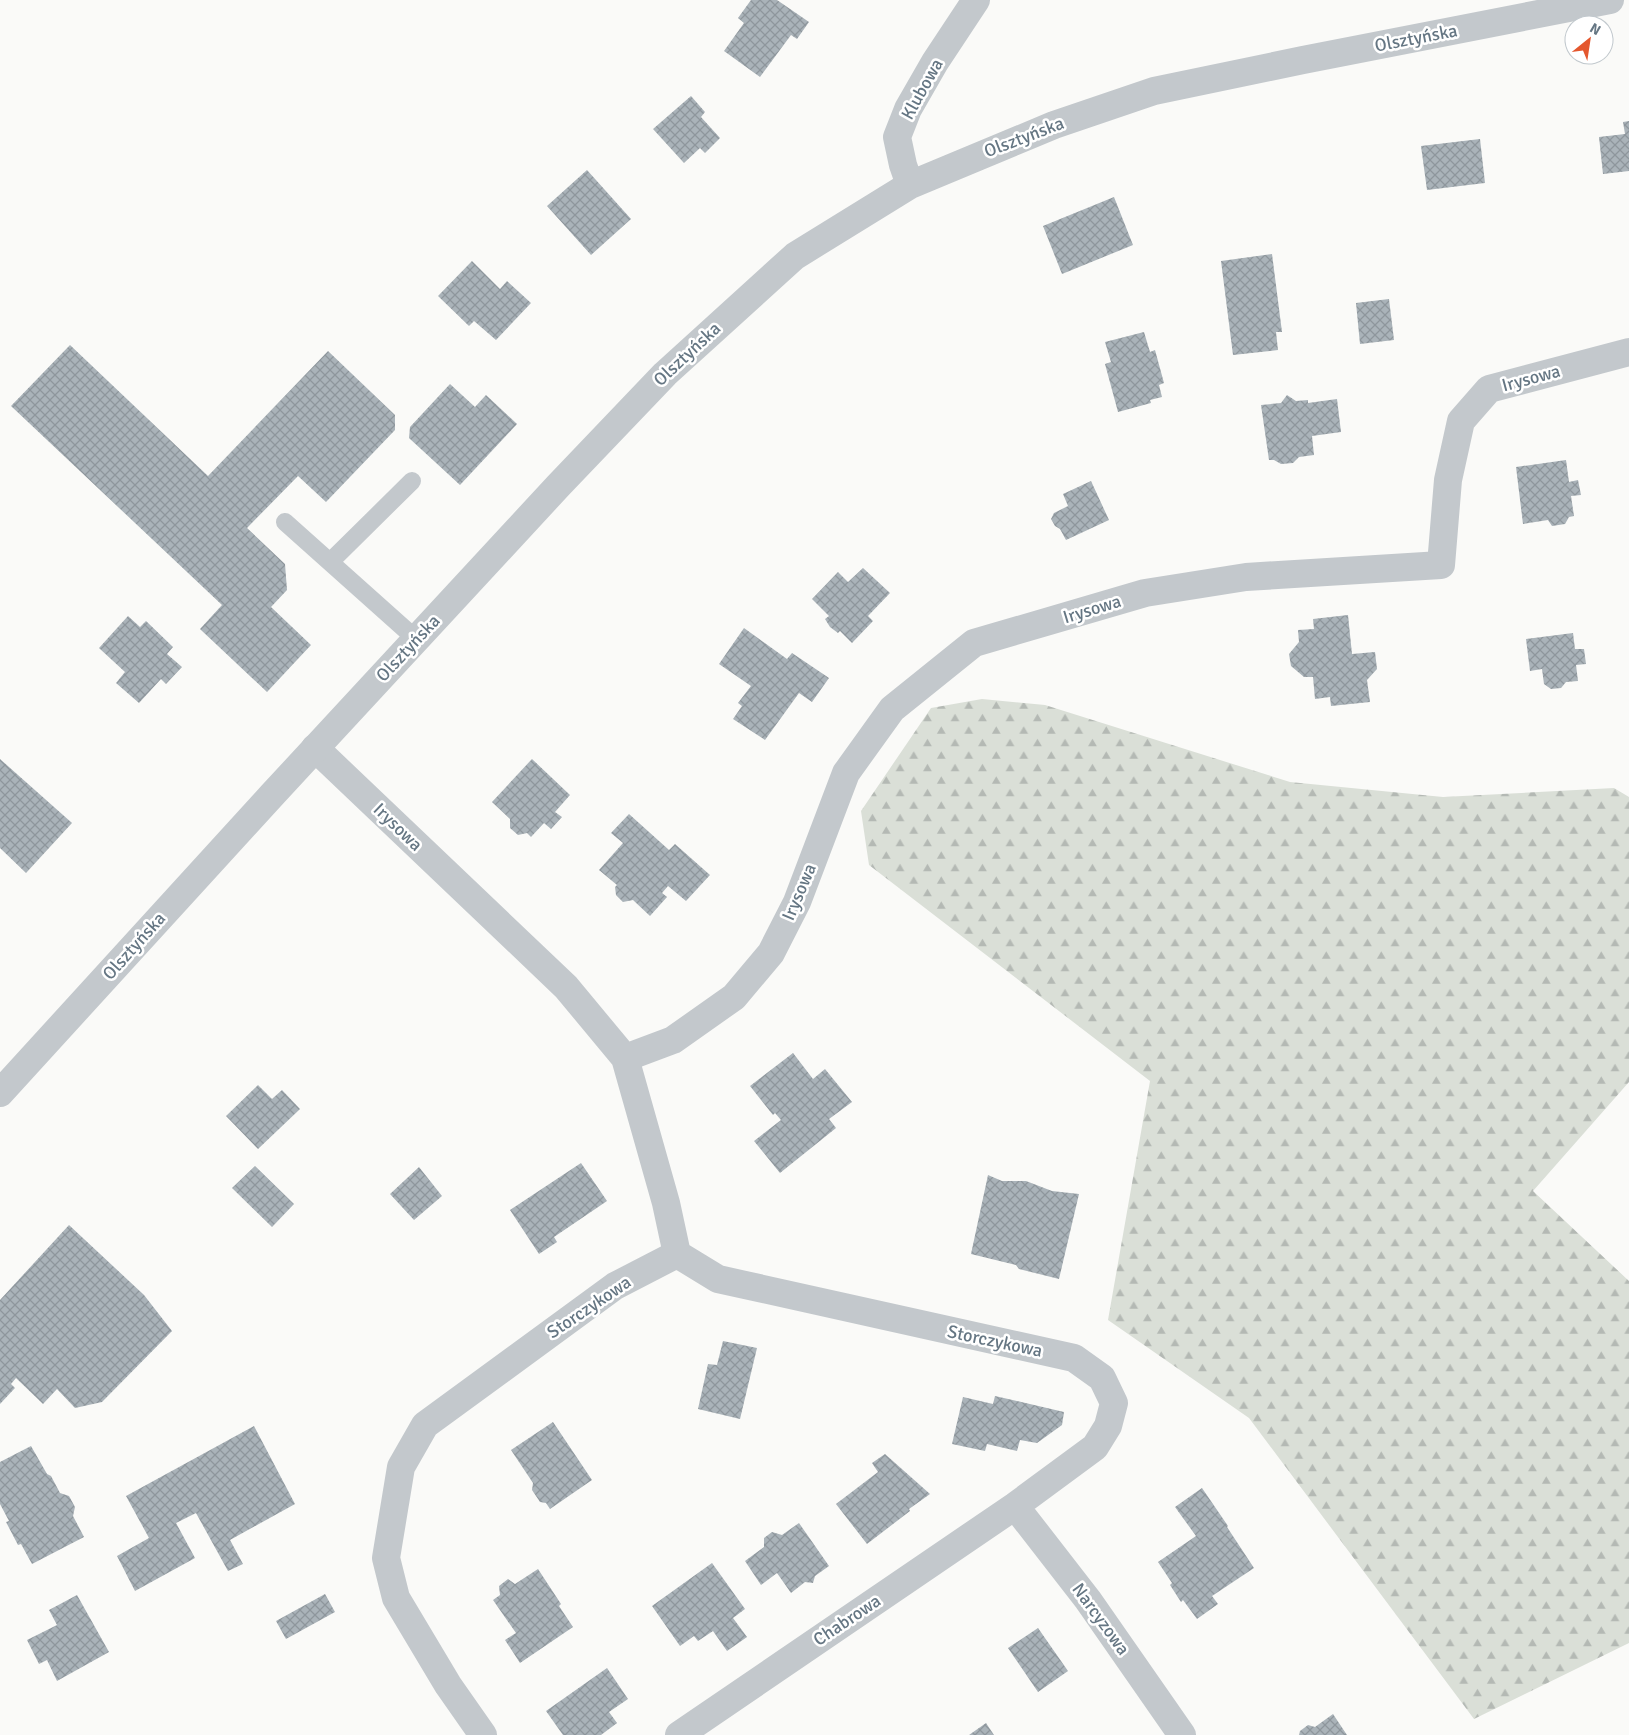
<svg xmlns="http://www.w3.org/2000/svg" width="1629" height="1735" font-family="Signika,sans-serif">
  <defs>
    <pattern id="forest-firs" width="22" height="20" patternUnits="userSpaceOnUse" patternTransform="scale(1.25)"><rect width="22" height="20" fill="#dadfd7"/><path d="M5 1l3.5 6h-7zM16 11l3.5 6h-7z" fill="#b4b9b4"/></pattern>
    <pattern id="building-cross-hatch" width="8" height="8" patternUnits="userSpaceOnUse" patternTransform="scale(1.25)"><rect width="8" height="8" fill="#aab3b9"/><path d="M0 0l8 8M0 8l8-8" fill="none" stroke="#8e969c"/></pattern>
  </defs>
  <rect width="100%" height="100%" fill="#fafaf8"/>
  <path fill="url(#forest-firs)" d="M 982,699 L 1045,705 L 1290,782 L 1443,797 L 1614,788 L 1629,797 L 1629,1082 L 1533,1191 L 1629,1281 L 1629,1643 L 1474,1719 L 1249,1418 L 1108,1320 L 1150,1081 L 869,865 L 861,811 L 931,708 Z"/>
  <path fill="url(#building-cross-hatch)" d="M 751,0 L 777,0 L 809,22 L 797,39 L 791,35 L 760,77 L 724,51 L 744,23 L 738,18 Z
    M 691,96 L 705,112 L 701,117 L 720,138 L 705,153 L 700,148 L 684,163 L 653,129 Z
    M 1629,121 L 1629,171 L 1603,174 L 1599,137 L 1625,134 L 1623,122 Z
    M 1480,139 L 1485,183 L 1427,190 L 1421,146 Z
    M 587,170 L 631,219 L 591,255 L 547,206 Z
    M 1114,197 L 1133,245 L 1062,274 L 1043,226 Z
    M 1272,254 L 1282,332 L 1276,332 L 1278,350 L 1233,355 L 1221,261 Z
    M 472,261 L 500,289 L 507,281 L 531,303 L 496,340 L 474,321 L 469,326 L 438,296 Z
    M 1389,299 L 1394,340 L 1360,344 L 1356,303 Z
    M 1144,332 L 1150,352 L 1155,350 L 1164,383 L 1159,385 L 1162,397 L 1150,400 L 1151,403 L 1118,412 L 1105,364 L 1111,362 L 1105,342 Z
    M 70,345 L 208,476 L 328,351 L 395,415 L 395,430 L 326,502 L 298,476 L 247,528 L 285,564 L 287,590 L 271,607 L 311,645 L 267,692 L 200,629 L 222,605 L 11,406 Z
    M 450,384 L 475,407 L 486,395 L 517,424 L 460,485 L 409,438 L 410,427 Z
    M 1287,395 L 1296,401 L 1308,400 L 1308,403 L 1337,399 L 1341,432 L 1312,436 L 1314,455 L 1299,457 L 1293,463 L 1281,464 L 1274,460 L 1269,460 L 1261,405 L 1281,403 Z
    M 1566,460 L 1569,482 L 1578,480 L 1581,495 L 1571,496 L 1574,516 L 1569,517 L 1565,524 L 1552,526 L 1548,520 L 1523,524 L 1516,467 Z
    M 1091,481 L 1109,520 L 1066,540 L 1060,529 L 1055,526 L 1051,519 L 1054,513 L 1068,506 L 1063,494 Z
    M 863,568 L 890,593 L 868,616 L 873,621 L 852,643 L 840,631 L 838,633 L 830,627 L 825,619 L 829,616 L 812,599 L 838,572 L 848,582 Z
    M 1348,615 L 1352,654 L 1375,652 L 1377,669 L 1367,680 L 1370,702 L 1331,706 L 1330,697 L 1315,699 L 1313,677 L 1304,677 L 1291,666 L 1289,654 L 1299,642 L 1298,630 L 1314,629 L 1313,619 Z
    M 128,616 L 140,627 L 146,621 L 173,647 L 167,654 L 182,667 L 166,684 L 161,679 L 139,703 L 116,683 L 125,672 L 99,648 Z
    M 744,628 L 787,659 L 792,653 L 829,678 L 812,702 L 799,693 L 765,740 L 733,719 L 742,706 L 738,703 L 751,686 L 719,664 Z
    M 1573,633 L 1575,649 L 1584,649 L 1586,664 L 1576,665 L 1578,681 L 1566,682 L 1561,688 L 1551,689 L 1544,684 L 1542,669 L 1530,671 L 1526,639 Z
    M 0,759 L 72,823 L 26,873 L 0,848 Z
    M 532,759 L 570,795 L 555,812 L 562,817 L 551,829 L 544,823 L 531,837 L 527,833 L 518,835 L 510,828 L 510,819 L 492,802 Z
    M 629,814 L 669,850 L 675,844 L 710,875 L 686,901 L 668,886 L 662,893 L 667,897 L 650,916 L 633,900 L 623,902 L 616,895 L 615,887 L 617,885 L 599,870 L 623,843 L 611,833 Z
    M 793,1053 L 813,1079 L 825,1069 L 852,1102 L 829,1119 L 836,1128 L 780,1173 L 754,1141 L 781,1120 L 775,1113 L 773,1115 L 750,1086 Z
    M 258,1085 L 272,1099 L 282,1090 L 300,1109 L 258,1149 L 226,1116 Z
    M 581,1163 L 607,1201 L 554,1237 L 557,1242 L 539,1254 L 510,1210 Z
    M 255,1166 L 294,1204 L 272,1227 L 232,1188 Z
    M 419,1167 L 442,1196 L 414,1220 L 390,1194 Z
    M 988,1175 L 1002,1181 L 1026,1181 L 1052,1191 L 1079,1194 L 1059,1279 L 1019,1269 L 1016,1265 L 971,1254 Z
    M 69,1225 L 144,1295 L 172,1331 L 102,1402 L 75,1408 L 57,1389 L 43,1404 L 16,1378 L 11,1384 L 15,1388 L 0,1404 L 0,1300 Z
    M 723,1341 L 757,1348 L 740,1419 L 698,1409 L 708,1364 L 717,1365 Z
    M 995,1396 L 1064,1412 L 1062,1425 L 1037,1443 L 1020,1440 L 1017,1451 L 987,1444 L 985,1451 L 952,1444 L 963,1397 L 993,1404 Z
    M 553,1422 L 592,1480 L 550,1509 L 546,1503 L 540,1502 L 532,1490 L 533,1483 L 511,1450 Z
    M 254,1426 L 295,1504 L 230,1540 L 243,1564 L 228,1571 L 196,1513 L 176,1523 L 195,1558 L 135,1591 L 117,1556 L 149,1538 L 126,1496 Z
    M 31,1446 L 47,1474 L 51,1476 L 60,1493 L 69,1496 L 75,1507 L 73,1516 L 84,1537 L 32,1564 L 21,1544 L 18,1545 L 6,1522 L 9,1521 L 0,1504 L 0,1462 Z
    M 885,1454 L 930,1494 L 909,1509 L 910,1511 L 867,1544 L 836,1504 L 878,1472 L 872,1463 Z
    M 1202,1488 L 1228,1526 L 1227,1527 L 1254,1568 L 1212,1596 L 1218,1604 L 1197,1619 L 1183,1600 L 1181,1602 L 1170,1585 L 1172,1583 L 1158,1562 L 1196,1536 L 1175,1507 Z
    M 799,1523 L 829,1566 L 815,1576 L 813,1583 L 805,1582 L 791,1593 L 777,1573 L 761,1585 L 745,1561 L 764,1547 L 764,1538 L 772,1532 L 782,1535 Z
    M 712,1563 L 745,1609 L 733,1618 L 747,1637 L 727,1651 L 713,1631 L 698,1641 L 694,1636 L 680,1646 L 652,1606 Z
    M 538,1569 L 561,1604 L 559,1606 L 573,1627 L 520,1663 L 505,1640 L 516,1633 L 493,1600 L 500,1595 L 499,1586 L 508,1579 L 515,1584 Z
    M 325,1594 L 335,1612 L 286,1639 L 276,1621 Z
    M 77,1595 L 109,1652 L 57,1681 L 47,1660 L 39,1664 L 27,1640 L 57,1625 L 49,1610 Z
    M 1038,1628 L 1068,1671 L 1038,1692 L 1008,1648 Z
    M 607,1668 L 628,1699 L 609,1712 L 617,1723 L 601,1735 L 563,1735 L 546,1711 Z
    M 1333,1714 L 1347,1735 L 1299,1735 L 1300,1731 L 1308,1725 L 1315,1727 Z
    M 986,1723 L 994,1735 L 969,1735 Z"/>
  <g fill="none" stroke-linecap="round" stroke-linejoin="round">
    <path stroke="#c3c8cc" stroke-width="18" d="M 285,522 L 416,639
      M 330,562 L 412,481"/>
    <path stroke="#c3c8cc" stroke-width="28" d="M 315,748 L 566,987 L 625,1058
      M 677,1254 L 666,1203 L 625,1058 L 673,1040 L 734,997 L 771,953 L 797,902 L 846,773 L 892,709 L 974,643 L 1145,593 L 1246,577 L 1441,565 L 1448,480 L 1461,421 L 1489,389 L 1629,352
      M 677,1254 L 718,1279 L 1074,1358 L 1102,1378 L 1114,1403 L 1108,1426 L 1095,1447 L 1015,1506 L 679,1735
      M 1015,1506 L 1088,1600 L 1182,1735
      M 483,1735 L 448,1685 L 396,1598 L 386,1558 L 401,1467 L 425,1425 L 615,1286 L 677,1254"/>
    <path stroke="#c3c8cc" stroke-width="28" d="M 910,185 L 903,165 L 897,137 L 908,109 L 935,62 L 976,0
      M 0,1093 L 272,795 L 558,486 L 665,374 L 795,256 L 910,185 L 1054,125 L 1154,91 L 1303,60 L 1610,0"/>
  </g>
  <g text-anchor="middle" stroke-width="5" stroke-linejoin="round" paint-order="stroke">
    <g font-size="18" fill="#657683" stroke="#fff">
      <text transform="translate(1416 38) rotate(-11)" y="6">Olsztyńska</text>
      <text transform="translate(922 89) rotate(-61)" y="6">Klubowa</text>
      <text transform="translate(1024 137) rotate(-21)" y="6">Olsztyńska</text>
      <text transform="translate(687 354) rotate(-43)" y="6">Olsztyńska</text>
      <text transform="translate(1531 378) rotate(-15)" y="6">Irysowa</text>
      <text transform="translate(1092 609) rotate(-17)" y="6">Irysowa</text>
      <text transform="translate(408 648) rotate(-47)" y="6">Olsztyńska</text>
      <text transform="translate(398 827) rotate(44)" y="6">Irysowa</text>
      <text transform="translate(799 892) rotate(-67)" y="6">Irysowa</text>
      <text transform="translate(134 946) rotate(-48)" y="6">Olsztyńska</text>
      <text transform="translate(589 1307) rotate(-34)" y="6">Storczykowa</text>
      <text transform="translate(995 1341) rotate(12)" y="6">Storczykowa</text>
      <text transform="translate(1101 1619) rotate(54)" y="6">Narcyzowa</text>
      <text transform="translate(847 1620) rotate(-34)" y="6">Chabrowa</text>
    </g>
  </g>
  <g transform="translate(1589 40) rotate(30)"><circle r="24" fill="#ffffff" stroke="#c1c8cd"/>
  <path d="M0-4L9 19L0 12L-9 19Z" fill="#e4572e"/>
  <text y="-8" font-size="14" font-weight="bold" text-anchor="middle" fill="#657683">N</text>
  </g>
</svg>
